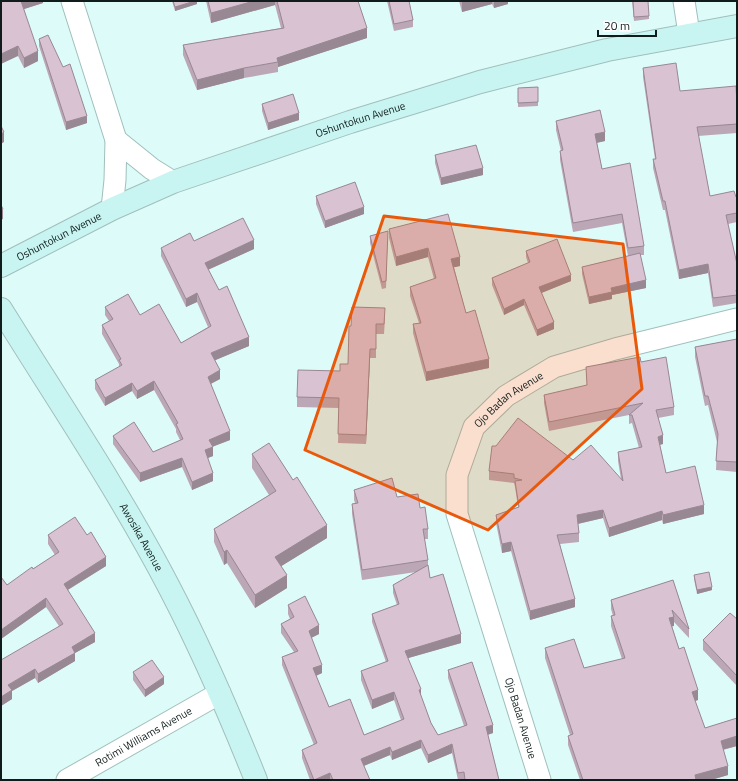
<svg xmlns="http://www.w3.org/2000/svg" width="738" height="781" font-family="'Titillium Web',sans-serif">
  <rect width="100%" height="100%" fill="#ddfcf9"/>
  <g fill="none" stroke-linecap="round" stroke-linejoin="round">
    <g stroke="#a1bfbc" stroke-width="23">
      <g id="street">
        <path d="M 72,1 L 116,140 L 115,180 L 112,209"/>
        <path d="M 684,1 L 689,34"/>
        <path d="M 116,140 L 152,169 L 173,182"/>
        <path id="s1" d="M 67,780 L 220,693"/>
        <path id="s2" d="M 540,780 L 457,514 L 457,475 L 474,427 L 506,396 L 554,367 L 615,349 L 737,319"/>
      </g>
    </g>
    <g stroke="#a1bfbc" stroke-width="24">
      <g id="secondary">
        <path id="s3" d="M 1,266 L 112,209 L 173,182 L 350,122 L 480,82 L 607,50 L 737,26"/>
        <path id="s4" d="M 1,309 C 58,401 119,491 169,587 C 202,650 230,715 256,780"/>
      </g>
    </g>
    <use href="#street" stroke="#fff" stroke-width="21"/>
    <use href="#secondary" stroke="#c8f5f2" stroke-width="22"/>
  </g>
  <path fill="#bba7b5" d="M 1,1 L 43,1 L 43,3 L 24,9 L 38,61 L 24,68 L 18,56 Z
    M 172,1 L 197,1 L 197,4 L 175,11 Z
    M 206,1 L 358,1 L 367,38 L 278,67 L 278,72 L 244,78 L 197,90 L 183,55 L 183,45 L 281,28 L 275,5 L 211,23 Z
    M 387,1 L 409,1 L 413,20 L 413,27 L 394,31 Z
    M 459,1 L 508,1 L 508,4 L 494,8 L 492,4 L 462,12 Z
    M 632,1 L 649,16 L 649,19 L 634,21 Z
    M 39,39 L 87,123 L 66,130 L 39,46 Z
    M 643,68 L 680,91 L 737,104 L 737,133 L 698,136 L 710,196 L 737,197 L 737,222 L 728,224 L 737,264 L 737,303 L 713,307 L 708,273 L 679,279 L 665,210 L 663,210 L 653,168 L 653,159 L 655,159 L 643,77 Z
    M 538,87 L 538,106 L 518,107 L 518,88 Z
    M 262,104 L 299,120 L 268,130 L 262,111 Z
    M 556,121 L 605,141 L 597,143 L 602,169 L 644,246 L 644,255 L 640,255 L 646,288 L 612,295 L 612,299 L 589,304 L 582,274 L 582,267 L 628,256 L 622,223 L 573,232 L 560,160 L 560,151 L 561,151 L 556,130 Z
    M 435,155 L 483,175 L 441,185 L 435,163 Z
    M 316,196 L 364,214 L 325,228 L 316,204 Z
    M 389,229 L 460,266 L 454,267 L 466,313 L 489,368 L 426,381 L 413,333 L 413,324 L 419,323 L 410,296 L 410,287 L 434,279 L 428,257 L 396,266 L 389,238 Z
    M 388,231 L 386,288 L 382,289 L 370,243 L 370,236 Z
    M 194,241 L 254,249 L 208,270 L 249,346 L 215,360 L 220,379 L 211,384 L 230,440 L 212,447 L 213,456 L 208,458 L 213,481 L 192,490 L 182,467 L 140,482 L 113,444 L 113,436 L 153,452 L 180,440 L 176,432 L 176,429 L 154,390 L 137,399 L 132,391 L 105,406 L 95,389 L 95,380 L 119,367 L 119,364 L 102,334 L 102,325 L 109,321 L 105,315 L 105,307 L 140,315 L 181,343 L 208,327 L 197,302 L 186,307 L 161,256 L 161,248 Z
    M 526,251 L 571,281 L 541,293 L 554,329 L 537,336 L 524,305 L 504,315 L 492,285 L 492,278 L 528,263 L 526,257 Z
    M 385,318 L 384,334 L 376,334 L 376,358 L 370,358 L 366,444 L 338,443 L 339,408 L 297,407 L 297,397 L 340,371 L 348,364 L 351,326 Z
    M 737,339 L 737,472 L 716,470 L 717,442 L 708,405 L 705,406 L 695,357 L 695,347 Z
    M 641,362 L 674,407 L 674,415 L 658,418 L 663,444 L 660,445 L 666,473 L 704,514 L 663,524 L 662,520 L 609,537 L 603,518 L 578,524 L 579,533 L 579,542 L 560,544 L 575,607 L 530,620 L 511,551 L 502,553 L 496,523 L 496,515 L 518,507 L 515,487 L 514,483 L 489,480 L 489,471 L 573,460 L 621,479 L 618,461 L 618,452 L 639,448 L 632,423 L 629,424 L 629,415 L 549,431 L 544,403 L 544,395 L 587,386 L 586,367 Z
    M 252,454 L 327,538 L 281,566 L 287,588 L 255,608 L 227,563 L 224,565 L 214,542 L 214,529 L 269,495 L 252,468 Z
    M 354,490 L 397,497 L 420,508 L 428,529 L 428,539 L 424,539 L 428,560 L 428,566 L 430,578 L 461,643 L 408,658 L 421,697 L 431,723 L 438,735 L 464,726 L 448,678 L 448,670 L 493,733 L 488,735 L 499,780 L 458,780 L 452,753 L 428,763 L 421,748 L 392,760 L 390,755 L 364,766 L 370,780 L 310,780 L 302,758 L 302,750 L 314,745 L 282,665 L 282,657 L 294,652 L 281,633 L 281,624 L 290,619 L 288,614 L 288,605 L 319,634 L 311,638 L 322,673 L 316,676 L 329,707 L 364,735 L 401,720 L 394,700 L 372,709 L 361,680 L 361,671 L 386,662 L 372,622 L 372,614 L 397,605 L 393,593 L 393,585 L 416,572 L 362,580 L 352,514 L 352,504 L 355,503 L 354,500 Z
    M 48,535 L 106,566 L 68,590 L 95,642 L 75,653 L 75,661 L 38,683 L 35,678 L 12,691 L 12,699 L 1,706 L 59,626 L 46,607 L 1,639 L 1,577 L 7,585 L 55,555 L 48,544 Z
    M 694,575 L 712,590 L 697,594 L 694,579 Z
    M 673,580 L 689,629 L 689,638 L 674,622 L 674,626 L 672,626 L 679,649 L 698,700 L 695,701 L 705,728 L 737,718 L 737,746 L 723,750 L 728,775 L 711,780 L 580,780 L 568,745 L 568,736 L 570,735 L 545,658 L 545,648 L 584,668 L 622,659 L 611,626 L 611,616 L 613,616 L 611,609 L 611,600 Z
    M 737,619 L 737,686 L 703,650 L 703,640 Z
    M 133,672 L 164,684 L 145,697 L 133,680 Z"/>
  <path fill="#988893" d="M 21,1 L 43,1 L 43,3 L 21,10 Z
    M 195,1 L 197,1 L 197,4 L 175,11 L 175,7 Z
    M 254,1 L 275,1 L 275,5 L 211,23 L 211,13 Z
    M 466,1 L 492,1 L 492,4 L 462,12 L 462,2 Z
    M 494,1 L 508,1 L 508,4 L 494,8 Z
    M 367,28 L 367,38 L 278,67 L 278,62 L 277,58 Z
    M 18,46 L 18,56 L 1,64 L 1,54 Z
    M 38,51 L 38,61 L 24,68 L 24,58 Z
    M 244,68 L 244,78 L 197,90 L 197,80 Z
    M 299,113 L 299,120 L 268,130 L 268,123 Z
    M 87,116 L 87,123 L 66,130 L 66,122 Z
    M 4,132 L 4,142 L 1,144 L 1,134 Z
    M 605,132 L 605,141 L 595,143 L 595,134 Z
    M 483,168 L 483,175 L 441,185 L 441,178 Z
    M 364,207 L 364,214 L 325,228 L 325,221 Z
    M 3,209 L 3,219 L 1,220 L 1,210 Z
    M 254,240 L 254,249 L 205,271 L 205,263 Z
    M 428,248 L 428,257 L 396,266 L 396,257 Z
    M 460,257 L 460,266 L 451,268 L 451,259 Z
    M 708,264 L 708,273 L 679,279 L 679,270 Z
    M 571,275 L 571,281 L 539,294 L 539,287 Z
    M 646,280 L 646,288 L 612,295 L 612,299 L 589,304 L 589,297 L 611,288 Z
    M 197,293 L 197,302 L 186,307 L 186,299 Z
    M 524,299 L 524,305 L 504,315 L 504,309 Z
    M 554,322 L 554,329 L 537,336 L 537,330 Z
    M 249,337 L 249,346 L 211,362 L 211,353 Z
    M 370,349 L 370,358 L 366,444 L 366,435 Z
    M 489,359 L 489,368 L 426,381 L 426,372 Z
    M 220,370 L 220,379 L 208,385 L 208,377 Z
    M 154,381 L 154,390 L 137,399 L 137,391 Z
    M 132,383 L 132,391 L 105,406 L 105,398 Z
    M 230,431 L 230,440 L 209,448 L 209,440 Z
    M 663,435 L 663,444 L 658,445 L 658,437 Z
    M 213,447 L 213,456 L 205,459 L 205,450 Z
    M 182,458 L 182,467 L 140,482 L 140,473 Z
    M 213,473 L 213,481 L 192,490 L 192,482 Z
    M 704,505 L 704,514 L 663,524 L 663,515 Z
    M 603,510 L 603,518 L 577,524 L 577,515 Z
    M 662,511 L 662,520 L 609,537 L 609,528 Z
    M 327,525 L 327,538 L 275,570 L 275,557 Z
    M 511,542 L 511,551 L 502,553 L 502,544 Z
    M 227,550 L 227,563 L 224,565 L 224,552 Z
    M 106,557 L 106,566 L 64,592 L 64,584 Z
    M 287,575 L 287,588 L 255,608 L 255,595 Z
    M 712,587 L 712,590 L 697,594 L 697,590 Z
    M 46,598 L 46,607 L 1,639 L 1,630 Z
    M 575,599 L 575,607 L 530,620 L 530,611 Z
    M 674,617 L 674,626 L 669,627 L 669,618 Z
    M 319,625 L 319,634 L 309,639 L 309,631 Z
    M 95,633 L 95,642 L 75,653 L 75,661 L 38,683 L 38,674 L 72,647 Z
    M 461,634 L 461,643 L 405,659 L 405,651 Z
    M 322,665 L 322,673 L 313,677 L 313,668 Z
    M 35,669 L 35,678 L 12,691 L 12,699 L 1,706 L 1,697 L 8,685 Z
    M 164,677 L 164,684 L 145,697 L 145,690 Z
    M 421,689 L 421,698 L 419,690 Z
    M 698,690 L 698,700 L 692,702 L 692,692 Z
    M 394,692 L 394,700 L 372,709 L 372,700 Z
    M 493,725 L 493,733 L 486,735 L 486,727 Z
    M 737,736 L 737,746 L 721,750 L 721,741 Z
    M 421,740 L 421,748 L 392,760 L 392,752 Z
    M 452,744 L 452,753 L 428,763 L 428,755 Z
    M 390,747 L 390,755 L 361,767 L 361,759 Z
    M 728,766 L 728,775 L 711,780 L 695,780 L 695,775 Z
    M 330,773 L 330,780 L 314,780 Z"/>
  <path fill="#d9c2d2" stroke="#988893" d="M 1,1 L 21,1 L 38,51 L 24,58 L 18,46 L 1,54 Z
    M 173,1 L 195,1 L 175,7 Z
    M 208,1 L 254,1 L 211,13 Z
    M 277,1 L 358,1 L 367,28 L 277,58 L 278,62 L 244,68 L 197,80 L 183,45 L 284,28 Z
    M 389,1 L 409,1 L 413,20 L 394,24 Z
    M 633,1 L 648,1 L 649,16 L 634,17 Z
    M 48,35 L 63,67 L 70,64 L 87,116 L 66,122 L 39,39 Z
    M 676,63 L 680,91 L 736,86 L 737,104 L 737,124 L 697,127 L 710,196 L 734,191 L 736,197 L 737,197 L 737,213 L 726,215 L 737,264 L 737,290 L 736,290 L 737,295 L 713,298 L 708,264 L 679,270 L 665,201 L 663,201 L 653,159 L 656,159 L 643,68 Z
    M 538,87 L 538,102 L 518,103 L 518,88 Z
    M 293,94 L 299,113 L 268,123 L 262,104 Z
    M 600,110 L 605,132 L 595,134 L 602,169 L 630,163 L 644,246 L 628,248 L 622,214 L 573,223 L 560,151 L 563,150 L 556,121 Z
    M 1,126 L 4,132 L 1,134 Z
    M 476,145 L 483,168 L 441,178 L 435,155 Z
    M 355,182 L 364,207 L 325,221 L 316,196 Z
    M 1,205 L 3,209 L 1,210 Z
    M 448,214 L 460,257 L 451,259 L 466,313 L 475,310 L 489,359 L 426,372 L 413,324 L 421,323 L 410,287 L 436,278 L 428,248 L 396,257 L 389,229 Z
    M 243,218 L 254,240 L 205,263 L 219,290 L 227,286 L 249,337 L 211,353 L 220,370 L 208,377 L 230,431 L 209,440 L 213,447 L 205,450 L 213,473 L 192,482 L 182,458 L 140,473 L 113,436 L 134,422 L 153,452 L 183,439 L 176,424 L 178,423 L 154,381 L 137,391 L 132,383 L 105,398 L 95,380 L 122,365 L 119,360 L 121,359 L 102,325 L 113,319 L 105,307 L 128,294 L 140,315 L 159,304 L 181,343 L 211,326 L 197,293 L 186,299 L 161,248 L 190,233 L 194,241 Z
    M 388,231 L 386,281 L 382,282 L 370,236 Z
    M 557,239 L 571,275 L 539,287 L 554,322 L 537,330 L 524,299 L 504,309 L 492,278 L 530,262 L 526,251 Z
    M 640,253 L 646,280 L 611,288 L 612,292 L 589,297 L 582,267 Z
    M 352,307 L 385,308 L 384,324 L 376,324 L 376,349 L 370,349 L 366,435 L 338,434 L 339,398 L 297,397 L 298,370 L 340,371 L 340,364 L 348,364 L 349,326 L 351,326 Z
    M 737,339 L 737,462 L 716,461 L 718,434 L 708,396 L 705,396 L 695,347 Z
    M 640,357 L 641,362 L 666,357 L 674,407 L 656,410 L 663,435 L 658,437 L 666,473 L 695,466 L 704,505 L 663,515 L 662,511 L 609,528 L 603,510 L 577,515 L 579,533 L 557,535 L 575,599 L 530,611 L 511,542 L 502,544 L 496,515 L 519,507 L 515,481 L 522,480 L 514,478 L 514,474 L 489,471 L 492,446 L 496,446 L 518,418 L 573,460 L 591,445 L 623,481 L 618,452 L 642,447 L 632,415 L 629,415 L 643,403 L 549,422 L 544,395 L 587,385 L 586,367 Z
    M 269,443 L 293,480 L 297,477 L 327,525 L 275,557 L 287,575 L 255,595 L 227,550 L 224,552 L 214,529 L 276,491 L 252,454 Z
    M 392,478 L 397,497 L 418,494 L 420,508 L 425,507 L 428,529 L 423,529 L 428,560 L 362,570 L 352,504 L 358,503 L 354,490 Z
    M 75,517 L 87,535 L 91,532 L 106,557 L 64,584 L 95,633 L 72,647 L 75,653 L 38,674 L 35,669 L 8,685 L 12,690 L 1,697 L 1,660 L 63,624 L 46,598 L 1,630 L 1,577 L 7,585 L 32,567 L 33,569 L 59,552 L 48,535 Z
    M 428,565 L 430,578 L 443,574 L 461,634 L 405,651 L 421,689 L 419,690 L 431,723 L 438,735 L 467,725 L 448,670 L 472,662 L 493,725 L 486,727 L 499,780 L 465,780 L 464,772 L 458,773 L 452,744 L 428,755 L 421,740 L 392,752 L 390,747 L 361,759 L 370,780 L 333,780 L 330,773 L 314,780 L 302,750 L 317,743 L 282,657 L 298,651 L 281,624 L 294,617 L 288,605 L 305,596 L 319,625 L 309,631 L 322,665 L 313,668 L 329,707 L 350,699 L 364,735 L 404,719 L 394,692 L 372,700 L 361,671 L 388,661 L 372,614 L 399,604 L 393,585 Z
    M 709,572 L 712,587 L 697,590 L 694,575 Z
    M 673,580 L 689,629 L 672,610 L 674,617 L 669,618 L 679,649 L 684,647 L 698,690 L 692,692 L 705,728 L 737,718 L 737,736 L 721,741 L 728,766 L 695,775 L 696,780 L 583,780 L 568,736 L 573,734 L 545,648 L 574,639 L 584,668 L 625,658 L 611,616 L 615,615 L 611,600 Z
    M 730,613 L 737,619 L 737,676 L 703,640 Z
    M 152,660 L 164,677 L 145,690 L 133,672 Z"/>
  <path fill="#e8590c" fill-opacity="0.2" stroke="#e8590c" stroke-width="3" stroke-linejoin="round" d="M 384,216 L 623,244 L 642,389 L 488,530 L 305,450 Z"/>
  <g text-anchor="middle" stroke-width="3.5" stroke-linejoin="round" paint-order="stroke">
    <g font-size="11" fill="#101c1b" stroke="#fff">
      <text dy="4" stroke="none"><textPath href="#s3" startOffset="389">Oshuntokun Avenue</textPath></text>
      <text dy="4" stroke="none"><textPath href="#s3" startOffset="65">Oshuntokun Avenue</textPath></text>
      <text dy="4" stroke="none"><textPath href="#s2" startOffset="413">Ojo Badan Avenue</textPath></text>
      <text dy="4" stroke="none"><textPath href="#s4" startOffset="268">Awosika Avenue</textPath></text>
      <text transform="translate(521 718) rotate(73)" y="4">Ojo Badan Avenue</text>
      <text dy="4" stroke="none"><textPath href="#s1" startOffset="88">Rotimi Williams Avenue</textPath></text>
    </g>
  </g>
  <rect width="738" height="781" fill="none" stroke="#101c1b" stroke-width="4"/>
  <path d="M598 30v6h58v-6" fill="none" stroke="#101c1b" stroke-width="2"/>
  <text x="604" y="30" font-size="12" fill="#101c1b" stroke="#ffffff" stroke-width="3" paint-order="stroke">20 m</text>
</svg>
